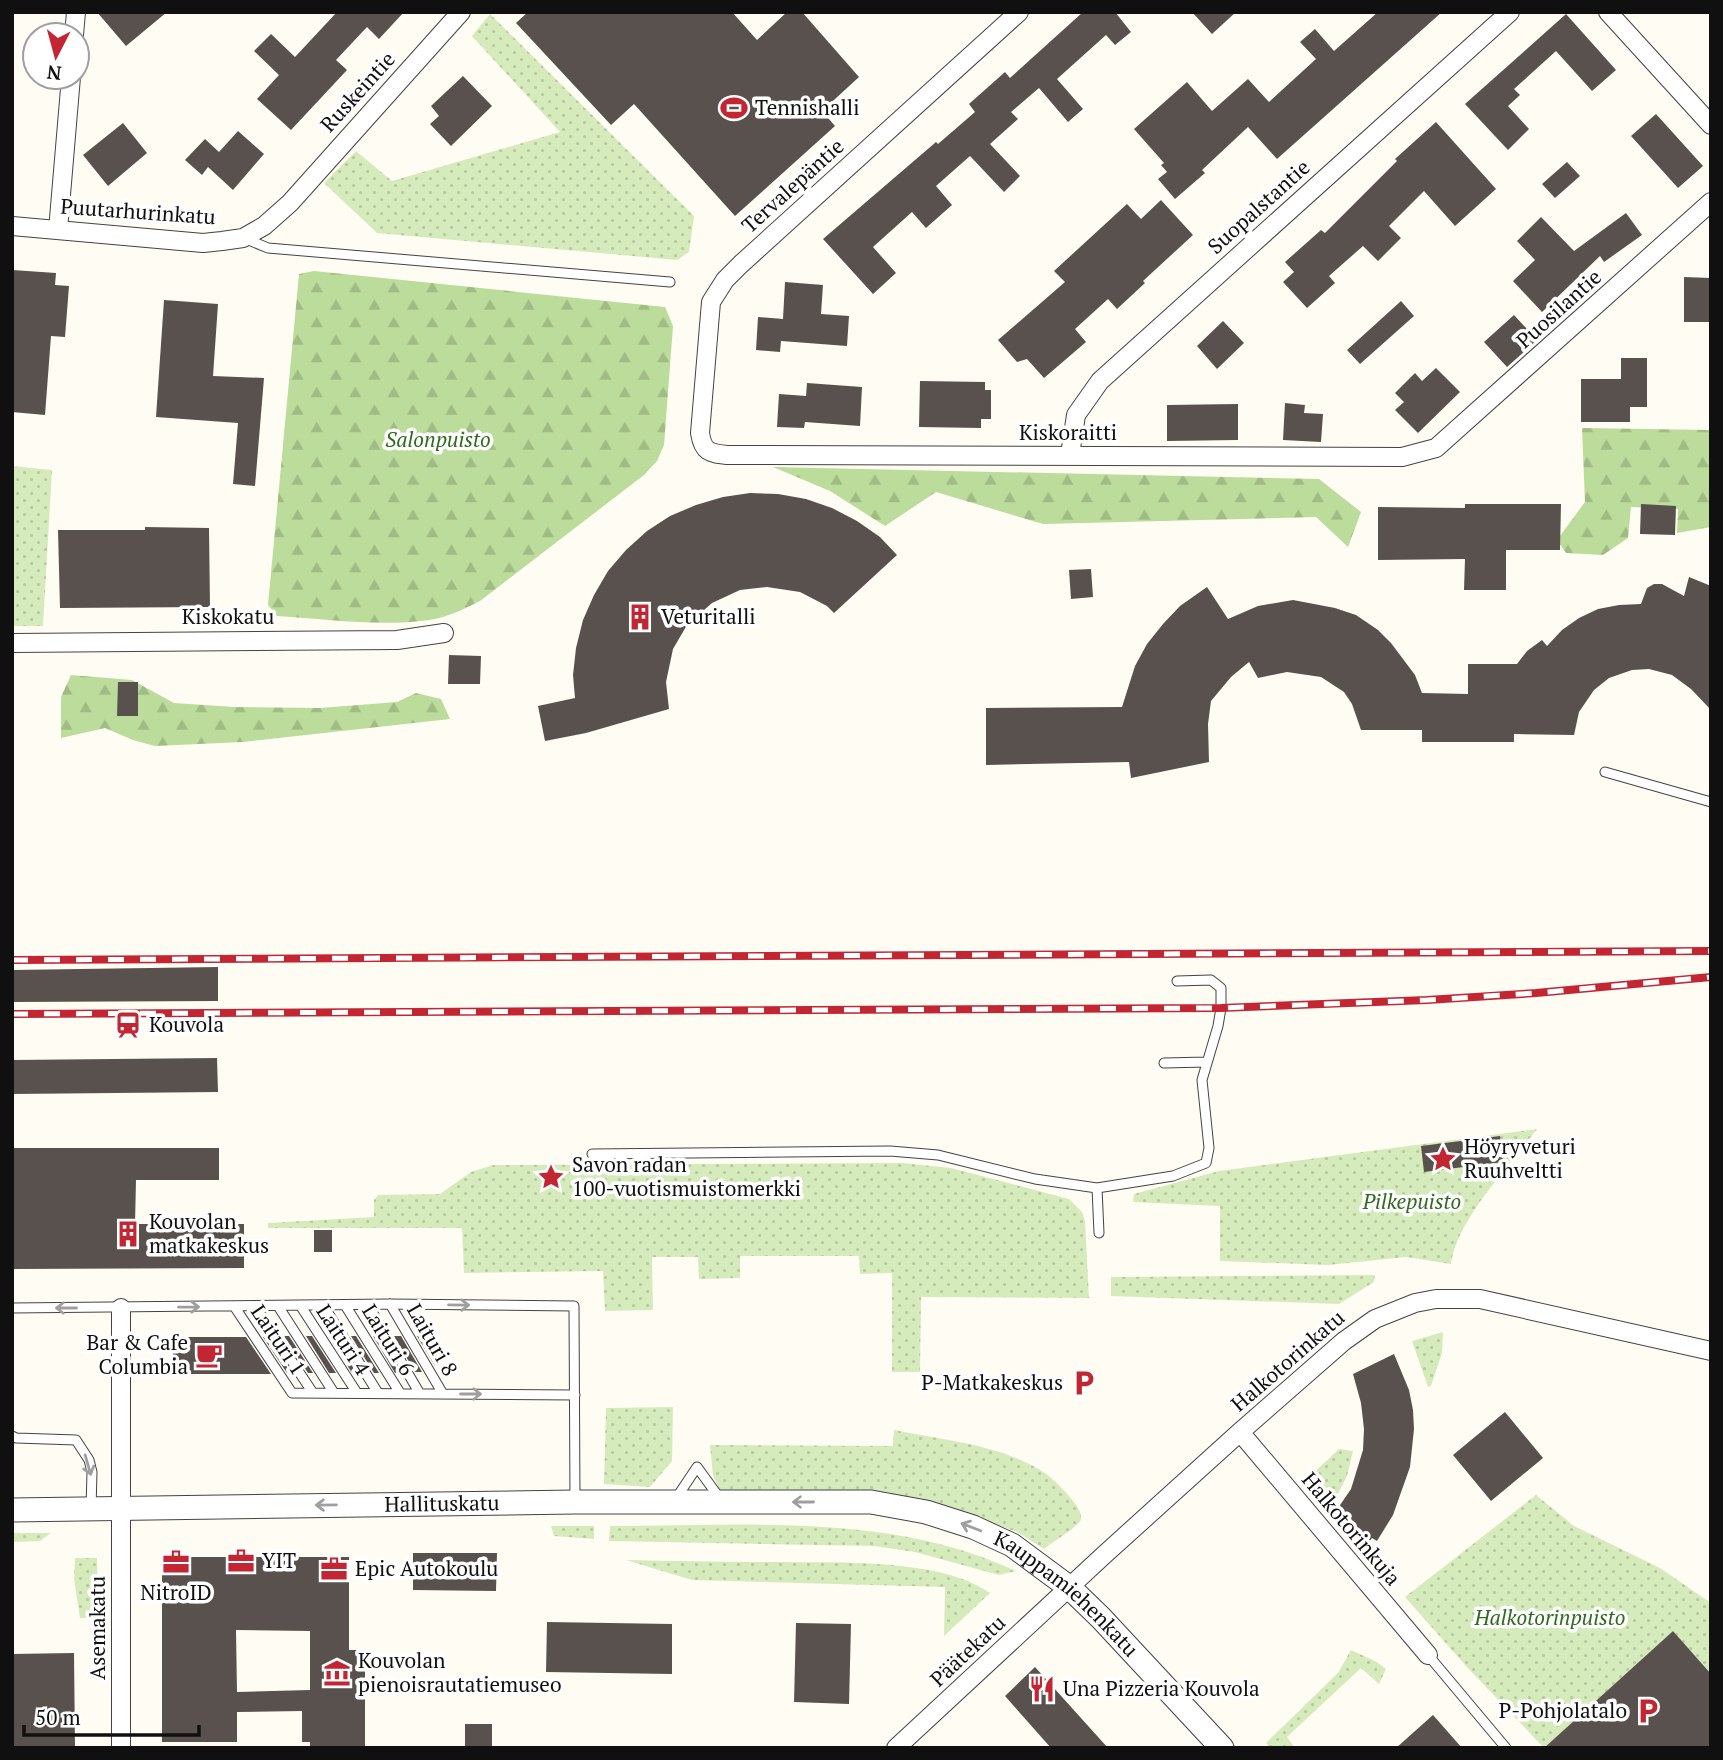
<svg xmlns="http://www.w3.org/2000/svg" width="1723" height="1760" font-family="'PT Serif',serif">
  <defs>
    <pattern id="grass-dots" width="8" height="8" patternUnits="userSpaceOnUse" patternTransform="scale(1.75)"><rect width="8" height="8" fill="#d6ebbc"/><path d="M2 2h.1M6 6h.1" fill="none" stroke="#b7c8a1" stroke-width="1.8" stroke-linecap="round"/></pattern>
    <pattern id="forest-firs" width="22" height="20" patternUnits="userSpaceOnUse" patternTransform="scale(1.75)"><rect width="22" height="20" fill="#bbdc9b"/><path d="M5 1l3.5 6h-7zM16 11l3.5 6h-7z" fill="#a0bc84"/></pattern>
  </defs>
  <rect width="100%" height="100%" fill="#fffcf4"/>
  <path fill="url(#grass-dots)" d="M 490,14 L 694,216 L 689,252 L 677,260 L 377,233 L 324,183 L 356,151 L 392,181 L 560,132 L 472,36 Z
    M 12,466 L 52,470 L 43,626 L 12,626 Z
    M 1537,1129 C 1510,1165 1456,1221 1451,1264 L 1406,1257 L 1328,1265 L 1220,1261 L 1220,1206 L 1133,1202 L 1134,1194 L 1219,1171 Z
    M 902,1163 L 951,1168 L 1069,1199 L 1082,1212 L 1085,1221 L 1089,1298 L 921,1297 L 920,1372 L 892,1372 L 892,1273 L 860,1274 L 859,1256 L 740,1256 L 740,1278 L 699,1279 L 698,1257 L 652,1257 L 653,1310 L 605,1311 L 603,1271 L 464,1273 L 462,1228 L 268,1228 L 268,1223 L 374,1217 L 374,1200 L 378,1195 L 440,1194 L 471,1172 L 493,1165 Z
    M 1375,1275 L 1374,1282 L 1339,1304 L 1111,1296 L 1111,1277 Z
    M 1443,1332 L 1442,1353 L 1431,1386 L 1428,1387 L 1412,1341 Z
    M 673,1407 L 672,1461 L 650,1487 L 604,1484 L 606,1408 Z
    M 894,1430 C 942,1440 997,1444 1040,1470 C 1051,1476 1060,1486 1068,1495 C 1073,1501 1082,1510 1081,1519 C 1080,1526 1052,1542 1044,1549 L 1019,1533 L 986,1520 L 939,1505 L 881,1494 L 720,1490 L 713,1475 L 710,1445 L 893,1446 Z
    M 1339,1449 L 1353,1451 L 1347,1476 L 1332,1506 L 1307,1479 Z
    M 1536,1495 L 1574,1526 L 1660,1568 L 1711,1603 L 1711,1674 L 1673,1631 L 1544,1748 L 1466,1666 L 1405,1597 Z
    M 551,1526 L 594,1526 L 594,1539 L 554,1536 Z
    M 610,1526 C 745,1526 890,1512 1016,1571 L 999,1575 L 915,1552 L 874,1546 L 609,1541 Z
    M 12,1533 L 51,1533 L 40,1541 L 12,1542 Z
    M 75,1558 L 97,1558 L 98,1596 L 94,1618 L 80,1618 L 74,1579 Z
    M 626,1560 C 674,1561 722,1562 771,1562 C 832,1563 940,1557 990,1593 L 944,1636 L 945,1587 L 692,1580 Z
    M 1351,1650 L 1377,1662 L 1386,1669 L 1379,1684 L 1361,1668 L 1287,1737 L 1295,1748 L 1270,1748 L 1266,1743 L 1338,1673 Z"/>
  <path fill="url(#forest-firs)" d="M 314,271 L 665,307 L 673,326 L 664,445 L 657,461 L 644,475 L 480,601 C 464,609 448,617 429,620 C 380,627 327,619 277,616 L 268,605 L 299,274 Z
    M 1582,428 L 1711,430 L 1711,527 L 1677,533 L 1678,509 L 1631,507 L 1628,538 L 1603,555 L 1566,553 L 1557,540 L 1585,502 Z
    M 773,467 L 1319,479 L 1361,512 L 1348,547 L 1316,517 L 1043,524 L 936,492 L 885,526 L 830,491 Z
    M 71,675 L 132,680 L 174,703 L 234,707 L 320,708 L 397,702 L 416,693 L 441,699 L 450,719 L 243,742 L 155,746 L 133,740 L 105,728 L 61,738 L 61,697 Z"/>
  <path fill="#59514d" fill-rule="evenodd" d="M 97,12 L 167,12 L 126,46 Z
    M 337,12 L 404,12 L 379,39 L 367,27 L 336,60 L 347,70 L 291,130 L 257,99 L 279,75 L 254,51 L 271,34 L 295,57 Z
    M 528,12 L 732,12 L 757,40 L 787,12 L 802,12 L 859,77 L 822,111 L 835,126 L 735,216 L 634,104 L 611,125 L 516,23 Z
    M 1083,12 L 1115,12 L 1131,32 L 1115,45 L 1106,35 L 1057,79 L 1083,109 L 1068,122 L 1039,88 L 1011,112 L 1018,119 L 990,144 L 1020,176 L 1004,192 L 970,156 L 936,186 L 952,205 L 926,228 L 912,212 L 873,247 L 896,273 L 873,294 L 823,239 L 936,142 L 938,144 L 975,112 L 969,104 L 1005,72 L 1010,78 Z
    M 1192,12 L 1236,12 L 1212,34 Z
    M 1378,12 L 1442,12 L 1277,159 L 1248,127 L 1202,170 L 1205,173 L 1175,199 L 1158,179 L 1167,172 L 1161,165 L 1164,163 L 1134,129 L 1187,82 L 1212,111 L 1248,79 L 1269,102 L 1316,59 L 1300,42 L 1315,29 L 1334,51 Z
    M 1566,14 L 1616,70 L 1592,91 L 1556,51 L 1514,89 L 1520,95 L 1508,106 L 1529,129 L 1508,150 L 1465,104 Z
    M 463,76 L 492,106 L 451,146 L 430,124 L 439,116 L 431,106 Z
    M 1656,114 L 1703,166 L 1678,188 L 1631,136 Z
    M 1436,122 L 1496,189 L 1455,226 L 1424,191 L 1389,226 L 1401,238 L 1378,261 L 1363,246 L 1329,276 L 1335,283 L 1307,308 L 1283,282 L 1294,272 L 1285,262 L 1321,230 L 1325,233 L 1397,161 L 1395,159 Z
    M 123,123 L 147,153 L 108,186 L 83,155 Z
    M 238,131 L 264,154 L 233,190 L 208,167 L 202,175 L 185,160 L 205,139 L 219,152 Z
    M 1567,162 L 1580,176 L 1555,198 L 1542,184 Z
    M 1161,200 L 1193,235 L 1143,281 L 1145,283 L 1117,309 L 1108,299 L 1075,329 L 1086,342 L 1044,378 L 1027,359 L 1017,362 L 998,340 L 1065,282 L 1054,271 L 1127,204 L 1141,219 Z
    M 1626,213 L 1642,235 L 1604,262 L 1600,256 L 1542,312 L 1513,281 L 1535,260 L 1517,241 L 1541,217 L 1574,251 Z
    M 12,270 L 56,273 L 55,285 L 69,286 L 65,337 L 51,336 L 45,415 L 12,412 Z
    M 1684,277 L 1711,278 L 1711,322 L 1684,322 Z
    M 785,282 L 823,285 L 821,314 L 849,316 L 847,346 L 781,341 L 780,352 L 756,350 L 758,317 L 783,319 Z
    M 164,300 L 218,304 L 213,376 L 264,378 L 255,486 L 233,484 L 238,423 L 156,417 Z
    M 1401,301 L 1414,316 L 1360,364 L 1347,350 Z
    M 1514,315 L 1537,340 L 1507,367 L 1484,342 Z
    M 1223,321 L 1244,343 L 1217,369 L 1197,346 Z
    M 1621,358 L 1647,358 L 1647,407 L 1630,407 L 1630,422 L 1581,422 L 1581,379 L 1621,379 Z
    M 1436,368 L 1460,392 L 1418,433 L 1395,410 L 1404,402 L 1395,393 L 1415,373 L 1422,381 Z
    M 920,381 L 985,382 L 985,390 L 991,390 L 991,419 L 981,419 L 981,428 L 919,427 Z
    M 807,383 L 862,387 L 860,426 L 805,422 L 804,428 L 777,427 L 779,394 L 806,396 Z
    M 1285,403 L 1305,405 L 1304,413 L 1323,414 L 1321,442 L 1283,440 Z
    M 1238,404 L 1238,440 L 1167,441 L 1167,405 Z
    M 750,493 L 778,494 L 806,499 L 832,508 L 857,521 L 880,537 L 897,555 L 834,613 L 827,606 L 800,592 L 767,587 L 740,590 L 712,603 L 687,625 L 673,649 L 666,682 L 669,709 L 586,733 L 545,741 L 538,706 L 575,698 L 573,675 L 576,648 L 583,620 L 594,595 L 608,571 L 626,550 L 647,531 L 670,516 L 696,505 L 723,497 Z
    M 1465,504 L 1561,504 L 1560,550 L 1506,550 L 1506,590 L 1464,590 L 1465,559 L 1378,560 L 1378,507 L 1465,508 Z
    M 1641,504 L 1676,506 L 1675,535 L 1640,534 Z
    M 145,527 L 209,528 L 210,607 L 60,608 L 58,530 L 145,530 Z
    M 1091,569 L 1093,597 L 1071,599 L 1069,570 Z
    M 1689,577 L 1711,586 L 1711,710 L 1691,689 L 1672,675 L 1649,669 L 1632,670 L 1609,678 L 1594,690 L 1579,712 L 1574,735 L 1514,734 L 1514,742 L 1422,742 L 1422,730 L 1361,730 L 1352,704 L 1344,692 L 1321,677 L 1287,672 L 1258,678 L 1249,662 L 1231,677 L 1211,701 L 1208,724 L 1209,762 L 1131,778 L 1129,762 L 986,765 L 986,708 L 1122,707 L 1135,666 L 1147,644 L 1163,624 L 1180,606 L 1207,587 L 1228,619 L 1258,606 L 1293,600 L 1335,608 L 1356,615 L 1378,630 L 1391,643 L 1415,675 L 1422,693 L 1468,694 L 1468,664 L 1517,664 L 1527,651 L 1542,640 L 1547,646 L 1562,630 L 1579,618 L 1598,609 L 1619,605 L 1641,604 L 1647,588 L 1654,584 L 1662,584 L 1684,596 Z
    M 449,655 L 481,656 L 480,684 L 448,684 Z
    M 118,682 L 138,682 L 138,716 L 117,716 Z
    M 218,967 L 218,1001 L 12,1002 L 12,970 Z
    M 217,1058 L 218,1092 L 12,1094 L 12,1060 Z
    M 1500,1136 L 1503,1162 L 1424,1172 L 1421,1146 Z
    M 12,1148 L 219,1148 L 219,1180 L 136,1180 L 135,1224 L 244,1224 L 244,1268 L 12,1269 Z
    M 314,1230 L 332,1230 L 332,1252 L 314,1252 Z
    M 284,1336 L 289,1336 L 313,1373 L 308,1373 Z
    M 306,1336 L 312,1336 L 336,1373 L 329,1373 Z
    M 329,1336 L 334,1336 L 357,1373 L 352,1373 Z
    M 351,1336 L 356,1336 L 379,1373 L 374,1373 Z
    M 373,1336 L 378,1336 L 399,1373 L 395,1373 Z
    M 394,1336 L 401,1336 L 422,1372 L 415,1372 Z
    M 417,1336 L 435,1336 L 435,1366 Z
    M 173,1337 L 246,1337 L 271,1374 L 173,1374 Z
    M 263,1337 L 267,1337 L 291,1373 L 287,1373 Z
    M 1394,1354 L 1409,1390 L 1413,1410 L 1414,1429 L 1410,1467 L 1393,1515 L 1377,1541 L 1372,1538 L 1366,1546 L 1336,1511 L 1351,1489 L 1363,1450 L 1364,1429 L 1361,1403 L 1353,1374 Z
    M 1505,1412 L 1543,1458 L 1491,1501 L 1453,1455 Z
    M 413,1553 L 497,1553 L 496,1591 L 413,1590 Z
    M 162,1557 L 349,1557 L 349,1650 L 365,1650 L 365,1748 L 310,1748 L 310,1742 L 302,1742 L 302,1711 L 237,1712 L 237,1742 L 162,1742 ZM 236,1630 L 310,1631 L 310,1690 L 237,1692 Z
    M 547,1622 L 672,1624 L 672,1674 L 546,1672 Z
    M 796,1623 L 851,1624 L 849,1704 L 794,1702 Z
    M 1673,1631 L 1711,1674 L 1711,1748 L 1544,1748 Z
    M 74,1653 L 75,1748 L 12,1748 L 12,1654 Z
    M 1035,1667 L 1108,1748 L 1051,1748 L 1005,1696 Z
    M 1433,1715 L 1462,1748 L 1396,1748 Z
    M 465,1724 L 492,1724 L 492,1748 L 465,1748 Z"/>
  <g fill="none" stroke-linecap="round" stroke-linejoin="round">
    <g stroke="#434343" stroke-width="11">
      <path id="service" d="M 244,238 L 268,248 L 670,282
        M 1605,772 L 1711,802
        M 1164,1063 L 1207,1062
        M 592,1154 L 890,1151 L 938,1155 L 1035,1179 L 1097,1188 L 1099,1233
        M 1097,1188 L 1173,1176 L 1206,1163 L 1209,1148 L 1202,1080 L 1218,1026 L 1221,1008 L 1221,988 L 1211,980 L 1177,981
        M 390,1304 L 443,1394
        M 300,1305 L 357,1393
        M 323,1305 L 378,1393
        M 345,1305 L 400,1393
        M 368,1305 L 420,1394
        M 234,1306 L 292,1393 L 575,1395
        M 255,1306 L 313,1393
        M 278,1306 L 334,1393
        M 12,1308 L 390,1304 L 574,1306 L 575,1502
        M 12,1436 L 16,1438 L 76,1440 L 89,1460 L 92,1472 L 91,1509
        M 675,1500 L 697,1467 L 721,1500
        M 1428,1655 L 1506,1748"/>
    </g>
    <g stroke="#434343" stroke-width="20">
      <path id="minor" d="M 1019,12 L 741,264 L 725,280 L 711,302 L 700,433 C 703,452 709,453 727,455 L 1402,457 L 1436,448 L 1711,202
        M 1608,12 L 1711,125
        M 74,35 L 76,12
        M 12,226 L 203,243 L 222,241 L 243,238 L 264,226 L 290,203 L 461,12
        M 58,230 L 71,77
        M 1070,455 L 1076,415 L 1100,381 L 1510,12
        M 12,643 L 397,640 L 444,633
        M 121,1308 L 121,1748
        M 1240,1432 L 1428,1655
        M 896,1748 L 1104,1555 L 1240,1432 L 1344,1341 L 1375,1319 L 1415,1303 L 1436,1299 L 1480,1299 L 1711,1351"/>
    </g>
    <g stroke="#434343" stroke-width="25">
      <g id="tertiary">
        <path id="s1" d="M 12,1510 L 575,1502 L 871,1502 L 926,1512 L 973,1527 L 1012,1545 L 1070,1588 L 1101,1618 L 1222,1748"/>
      </g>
    </g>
    <use href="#service" stroke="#fff" stroke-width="9"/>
    <use href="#minor" stroke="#fff" stroke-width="18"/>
    <use href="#tertiary" stroke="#fff" stroke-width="23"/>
    <g stroke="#c32633" stroke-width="8">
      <path id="rail" d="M 12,960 L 1711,951
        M 12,1014 L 1221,1008 L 1427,1000 L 1536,993 L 1711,977"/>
    </g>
    <use href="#rail" stroke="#fff" stroke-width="5" stroke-dasharray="16" stroke-linecap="butt"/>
  </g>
  <defs><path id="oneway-shaft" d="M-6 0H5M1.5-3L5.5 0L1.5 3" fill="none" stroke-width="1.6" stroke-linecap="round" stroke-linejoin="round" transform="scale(1.75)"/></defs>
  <g stroke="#9f9f9f">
    <use href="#oneway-shaft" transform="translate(459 1305) rotate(1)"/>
    <use href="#oneway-shaft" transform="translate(189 1307) rotate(-1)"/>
    <use href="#oneway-shaft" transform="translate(66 1308) rotate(180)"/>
    <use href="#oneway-shaft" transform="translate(471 1394)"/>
    <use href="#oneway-shaft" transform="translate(88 1465) rotate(74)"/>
    <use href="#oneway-shaft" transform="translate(803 1502) rotate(-180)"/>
    <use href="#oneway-shaft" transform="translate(326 1505) rotate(179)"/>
    <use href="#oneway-shaft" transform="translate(971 1527) rotate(-159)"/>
  </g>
  <defs>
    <g id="stadium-bare" transform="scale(2.1)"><path d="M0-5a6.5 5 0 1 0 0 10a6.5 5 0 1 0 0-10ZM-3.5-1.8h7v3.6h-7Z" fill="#c32633" stroke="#fff" stroke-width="2.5" paint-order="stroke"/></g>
    <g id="building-bare" transform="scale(2.1)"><path d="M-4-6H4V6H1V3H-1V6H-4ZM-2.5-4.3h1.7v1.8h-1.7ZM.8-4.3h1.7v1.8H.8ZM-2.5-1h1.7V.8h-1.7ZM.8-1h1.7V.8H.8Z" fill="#c32633" stroke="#fff" stroke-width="2.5" paint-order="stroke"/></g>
    <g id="station-bare" transform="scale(2.1)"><path d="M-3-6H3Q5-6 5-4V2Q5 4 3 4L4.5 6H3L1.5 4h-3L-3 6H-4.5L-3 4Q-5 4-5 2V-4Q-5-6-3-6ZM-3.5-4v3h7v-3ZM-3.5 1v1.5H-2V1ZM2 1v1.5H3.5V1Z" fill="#c32633" stroke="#fff" stroke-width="2.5" paint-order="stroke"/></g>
    <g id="sight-bare" transform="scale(2.1)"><path d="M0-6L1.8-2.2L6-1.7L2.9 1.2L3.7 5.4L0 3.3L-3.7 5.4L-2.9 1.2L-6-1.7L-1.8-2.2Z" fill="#c32633" stroke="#fff" stroke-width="2.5" paint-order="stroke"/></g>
    <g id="cafe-bare" transform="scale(2.1)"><path d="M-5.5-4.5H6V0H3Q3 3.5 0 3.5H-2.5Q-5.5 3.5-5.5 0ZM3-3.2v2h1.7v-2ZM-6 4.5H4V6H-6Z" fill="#c32633" stroke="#fff" stroke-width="2.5" paint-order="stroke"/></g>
    <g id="parking-bare" transform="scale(2.1)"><path d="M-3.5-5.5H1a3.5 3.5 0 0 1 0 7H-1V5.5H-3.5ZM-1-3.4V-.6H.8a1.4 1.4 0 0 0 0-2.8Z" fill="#c32633" stroke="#fff" stroke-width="2.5" paint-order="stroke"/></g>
    <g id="office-bare" transform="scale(2.1)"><path d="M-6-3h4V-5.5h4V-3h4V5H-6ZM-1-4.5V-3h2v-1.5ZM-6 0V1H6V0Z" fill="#c32633" stroke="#fff" stroke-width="2.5" paint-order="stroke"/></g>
    <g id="museum-bare" transform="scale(2.1)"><path d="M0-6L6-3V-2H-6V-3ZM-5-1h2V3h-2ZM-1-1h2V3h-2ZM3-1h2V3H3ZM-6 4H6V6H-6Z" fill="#c32633" stroke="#fff" stroke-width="2.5" paint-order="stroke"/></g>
    <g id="restaurant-bare" transform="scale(2.1)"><path d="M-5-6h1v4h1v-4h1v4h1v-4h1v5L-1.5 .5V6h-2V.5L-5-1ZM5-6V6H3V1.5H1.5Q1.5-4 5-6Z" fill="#c32633" stroke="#fff" stroke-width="2.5" paint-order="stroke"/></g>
  </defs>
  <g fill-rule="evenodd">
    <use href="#stadium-bare" x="734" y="108"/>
    <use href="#building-bare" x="640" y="617"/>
    <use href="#station-bare" x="128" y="1025"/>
    <use href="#sight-bare" x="1443" y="1159"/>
    <use href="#sight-bare" x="551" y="1177"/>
    <use href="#building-bare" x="128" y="1234"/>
    <use href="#cafe-bare" x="209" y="1355"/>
    <use href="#parking-bare" x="1084" y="1383"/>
    <use href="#office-bare" x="241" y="1561"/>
    <use href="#office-bare" x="176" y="1562"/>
    <use href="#office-bare" x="334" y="1569"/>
    <use href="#museum-bare" x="337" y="1673"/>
    <use href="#restaurant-bare" x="1042" y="1689"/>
    <use href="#parking-bare" x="1648" y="1711"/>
  </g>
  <g text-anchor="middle" stroke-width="7" stroke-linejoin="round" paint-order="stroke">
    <g font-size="21" fill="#101010" stroke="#fff">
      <text transform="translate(358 92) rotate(-48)" y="7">Ruskeintie</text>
      <text transform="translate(793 186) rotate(-42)" y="7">Tervalepäntie</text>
      <text transform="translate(1259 207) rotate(-42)" y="7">Suopalstantie</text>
      <text transform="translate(138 212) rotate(4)" y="7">Puutarhurinkatu</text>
      <text transform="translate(1559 309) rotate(-42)" y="7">Puosilantie</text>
      <text x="1068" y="440">Kiskoraitti</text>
      <text x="228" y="624">Kiskokatu</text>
      <text transform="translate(278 1340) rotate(56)" y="7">Laituri 1</text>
      <text transform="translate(343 1340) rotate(57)" y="7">Laituri 4</text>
      <text transform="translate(388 1340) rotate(58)" y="7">Laituri 6</text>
      <text transform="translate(432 1340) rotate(60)" y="7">Laituri 8</text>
      <text transform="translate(1288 1361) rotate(-41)" y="7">Halkotorinkatu</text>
      <text dy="7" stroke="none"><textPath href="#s1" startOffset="430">Hallituskatu</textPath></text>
      <text transform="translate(1351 1529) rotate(50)" y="7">Halkotorinkuja</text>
      <text dy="7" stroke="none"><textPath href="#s1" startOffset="1080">Kauppamiehenkatu</textPath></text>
      <text transform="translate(98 1628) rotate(-90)" y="7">Asemakatu</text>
      <text transform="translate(968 1651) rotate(-43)" y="7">Päätekatu</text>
    </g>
    <g font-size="21" fill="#101010" stroke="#fff" text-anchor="start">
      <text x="755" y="115">Tennishalli</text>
      <text x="661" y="624">Veturitalli</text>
      <text x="149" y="1032">Kouvola</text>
      <text x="1464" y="1154">Höyryveturi<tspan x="1464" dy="24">Ruuhveltti</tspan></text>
      <text x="572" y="1172">Savon radan<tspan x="572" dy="24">100-vuotismuistomerkki</tspan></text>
      <text x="149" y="1229">Kouvolan<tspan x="149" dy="24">matkakeskus</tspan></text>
      <text x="188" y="1350" text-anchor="end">Bar &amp; Cafe<tspan x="188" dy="24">Columbia</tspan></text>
      <text x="1063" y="1390" text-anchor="end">P-Matkakeskus</text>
      <text x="262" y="1568">YIT</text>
      <text x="355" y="1576">Epic Autokoulu</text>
      <text x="176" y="1600" text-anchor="middle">NitroID</text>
      <text x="358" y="1668">Kouvolan<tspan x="358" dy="24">pienoisrautatiemuseo</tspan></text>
      <text x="1063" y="1696">Una Pizzeria Kouvola</text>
      <text x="1627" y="1718" text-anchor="end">P-Pohjolatalo</text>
    </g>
    <g font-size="21" font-style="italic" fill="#316a1f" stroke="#fff">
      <text x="438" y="447">Salonpuisto</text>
      <text x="1412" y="1209">Pilkepuisto</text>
      <text x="1550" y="1625">Halkotorinpuisto</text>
    </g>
  </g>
  <rect width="1723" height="1760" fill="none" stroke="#101010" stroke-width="28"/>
  <g transform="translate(56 56) rotate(186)"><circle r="33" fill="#ffffff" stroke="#9f9f9f" stroke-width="2"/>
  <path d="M0-5L12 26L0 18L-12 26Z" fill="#c32633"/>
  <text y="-10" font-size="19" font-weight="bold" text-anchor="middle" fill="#101010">N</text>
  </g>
  <path d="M24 1725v10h175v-10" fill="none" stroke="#101010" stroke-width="3.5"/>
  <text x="35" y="1725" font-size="21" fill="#101010" stroke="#ffffff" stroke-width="5" paint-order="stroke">50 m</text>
</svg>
